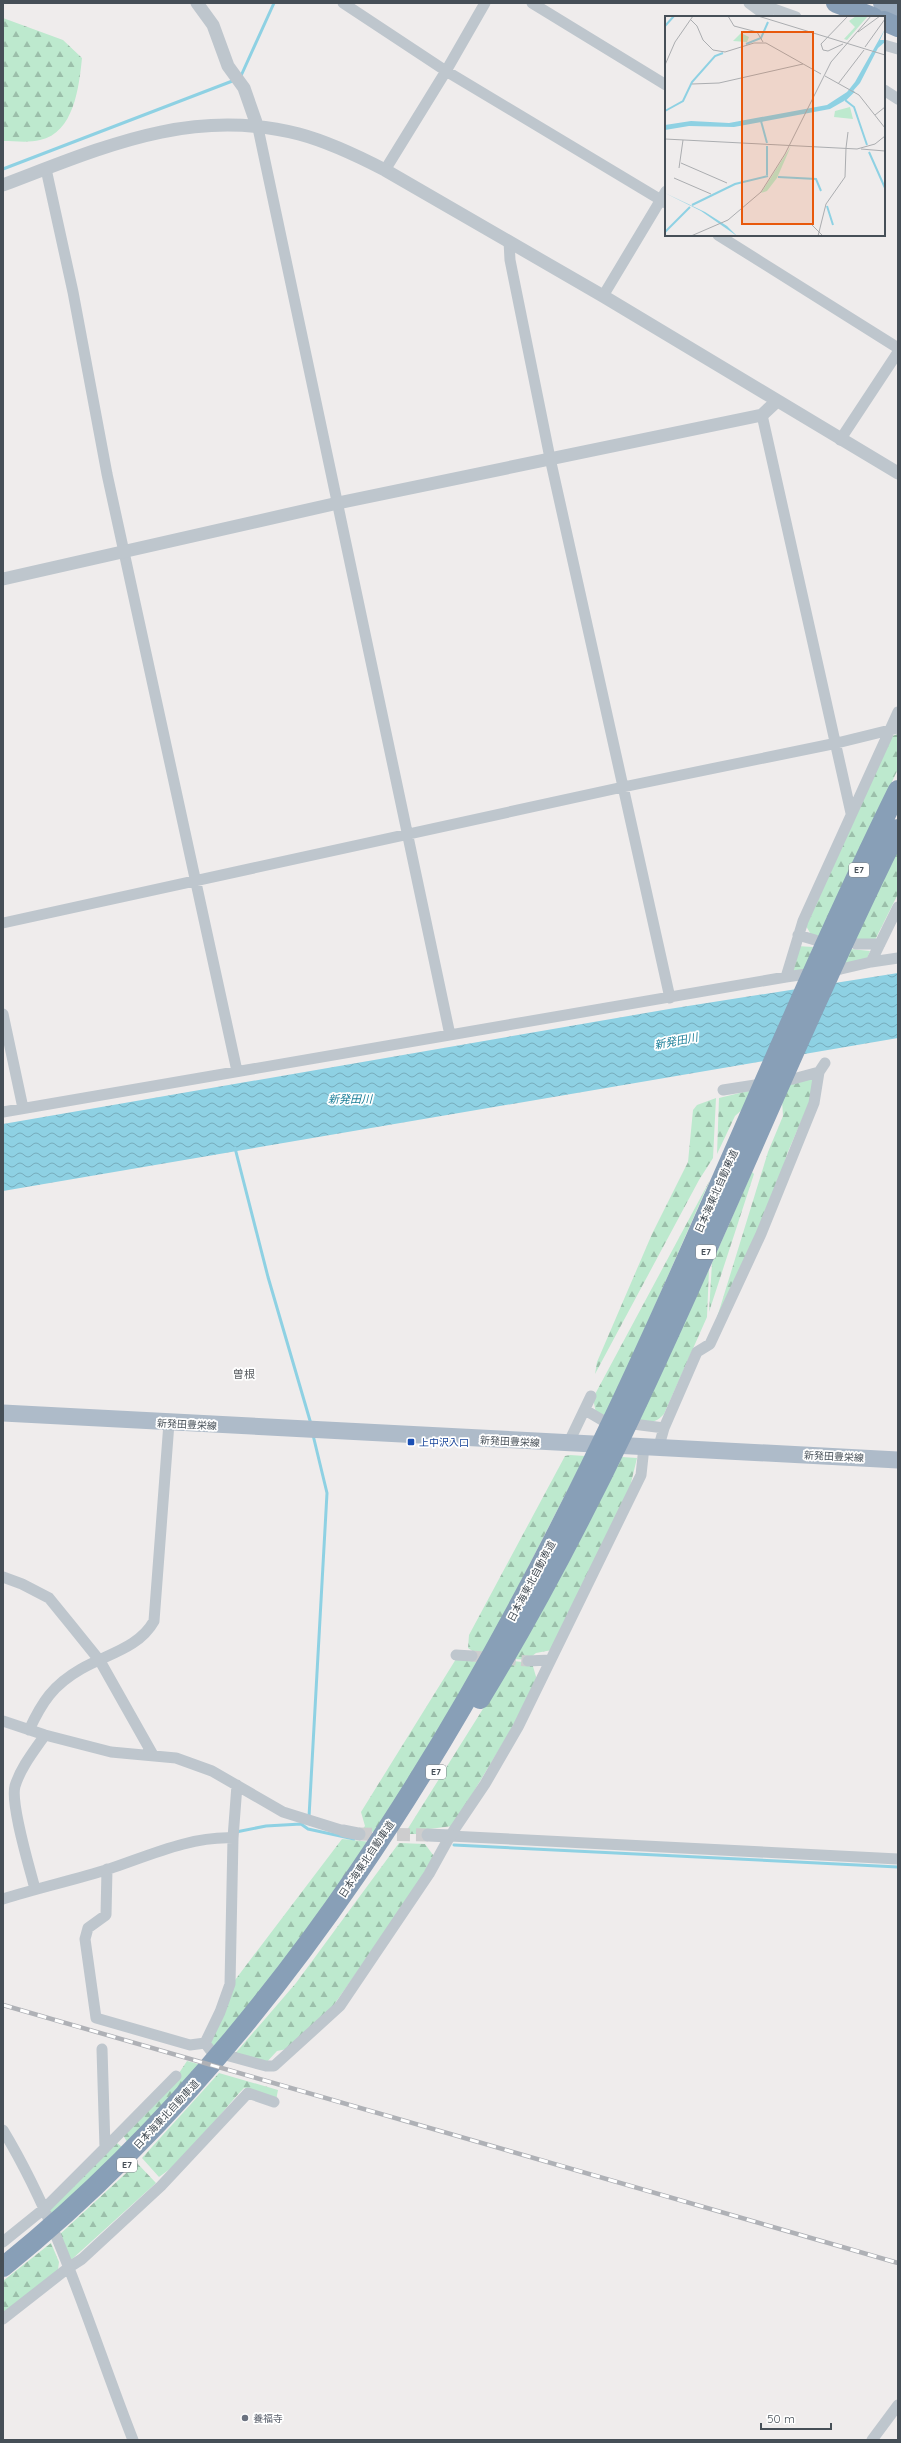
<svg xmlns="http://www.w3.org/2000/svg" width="901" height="2443" font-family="Quicksand,'Noto Sans JP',sans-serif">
  <defs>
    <pattern id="forest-firs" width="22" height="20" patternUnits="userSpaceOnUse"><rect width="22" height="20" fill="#bde9ce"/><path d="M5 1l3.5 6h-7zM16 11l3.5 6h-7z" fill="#9bbfaa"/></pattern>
    <pattern id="water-waves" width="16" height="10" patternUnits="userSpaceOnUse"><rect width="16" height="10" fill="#8ed1e3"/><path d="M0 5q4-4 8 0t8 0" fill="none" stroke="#76acbb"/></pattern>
  </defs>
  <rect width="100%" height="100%" fill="#efecec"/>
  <path fill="url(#forest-firs)" d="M 3,18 L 63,40 L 82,58 C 79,87 74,133 40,140 C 29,143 14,141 3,141 Z
    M 898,734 L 898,769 L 818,938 L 813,938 L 806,926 L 892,736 Z
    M 898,848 L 898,894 L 874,942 L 856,940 L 861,924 Z
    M 797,946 L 813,947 L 803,973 L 791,972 Z
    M 851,949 L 870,951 L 866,961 L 843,966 Z
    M 811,1078 L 813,1081 L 812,1096 L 787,1154 L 776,1193 L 711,1337 L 768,1152 L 783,1116 L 782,1100 L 791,1083 Z
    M 752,1090 L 744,1108 L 735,1116 L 717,1154 L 719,1098 Z
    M 716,1098 L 713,1158 L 699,1180 L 595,1374 L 597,1362 L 652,1234 L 688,1162 L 693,1110 L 697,1105 Z
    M 752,1172 L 754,1174 L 709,1312 L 712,1263 Z
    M 710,1180 L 606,1417 L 596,1413 L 593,1398 Z
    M 709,1269 L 707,1317 L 664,1414 C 656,1423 649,1423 637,1422 Z
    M 570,1455 L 585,1456 L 483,1655 L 468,1654 L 474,1652 L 468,1648 L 469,1635 L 565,1456 Z
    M 622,1457 L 637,1458 L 630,1487 L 552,1650 L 536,1653 L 531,1657 L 532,1660 L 513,1659 Z
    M 456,1659 L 481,1660 L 377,1832 L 361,1831 L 365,1826 L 361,1812 Z
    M 513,1661 L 532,1663 L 537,1680 L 509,1733 L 453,1826 L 429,1829 L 429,1834 L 409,1834 L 407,1830 Z
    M 342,1839 L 371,1842 L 219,2050 L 208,2046 L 232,1984 Z
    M 399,1843 L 425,1844 L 436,1859 L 331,2009 L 292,2048 L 277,2051 L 265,2064 L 233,2056 L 296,1983 Z
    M 187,2061 L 206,2066 L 130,2147 L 123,2135 L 177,2076 Z
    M 219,2073 L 278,2090 L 276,2100 L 244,2088 C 216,2117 193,2154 159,2177 L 142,2158 Z
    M 117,2143 L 126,2150 L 52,2221 L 48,2208 Z
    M 137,2163 L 156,2183 L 71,2260 L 58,2236 Z
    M 51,2243 L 59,2262 L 58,2270 L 3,2316 L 3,2281 Z"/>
  <path fill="url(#water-waves)" d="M 898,973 L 898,1038 L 3,1191 L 3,1124 L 669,1009 Z"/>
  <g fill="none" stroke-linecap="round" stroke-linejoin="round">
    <path stroke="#8ed1e3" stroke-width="3" d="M 240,78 L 274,3
      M 3,169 L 235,80
      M 235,1148 L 268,1277 L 311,1424
      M 309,1817 L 327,1493 L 313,1435
      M 236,1832 L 266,1826 L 301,1824 L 308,1829 L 354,1839
      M 454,1845 L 898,1867"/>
    <path stroke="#cdcdce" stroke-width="11" stroke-dasharray="11 5.5" stroke-linecap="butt" d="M 472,1656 L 528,1661"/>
    <path stroke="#cdcdce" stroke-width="13" stroke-dasharray="13 6" stroke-linecap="butt" d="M 359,1834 L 428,1835"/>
    <path stroke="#bec6cd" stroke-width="11" d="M 343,3 L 446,71 L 666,203
      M 532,3 L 666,85
      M 749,3 L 768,17
      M 757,3 L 796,17
      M 884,45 L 898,49
      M 884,90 L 898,99
      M 258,128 L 450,1035
      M 46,169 L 73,292 L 107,474 L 237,1071
      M 385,170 L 446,71 L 485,3
      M 718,235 L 898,348
      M 509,241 L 510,260 L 550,458 L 670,998
      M 603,296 L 666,191
      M 762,415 L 851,813
      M 840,440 L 898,352
      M 3,923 L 623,787 L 837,743 L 898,728
      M 798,935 L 815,940
      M 856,944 L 880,944
      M 871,962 L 898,958
      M 786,977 L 803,921 L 898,712
      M 3,1014 L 23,1108
      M 723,1090 L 793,1079 L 819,1072
      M 3,1112 L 786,977 L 841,969 L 871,962 L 898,907
      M 585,1410 L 602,1420 L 664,1428
      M 568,1444 L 591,1396
      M 659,1446 L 664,1428 L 697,1352 L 710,1344 L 761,1234 L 814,1103 L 819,1072 L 825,1063
      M 3,1577 L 22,1584 L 49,1598 L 71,1625 L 100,1661 L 153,1755
      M 456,1655 L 472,1656
      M 528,1661 L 550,1660
      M 3,1721 L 45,1735 L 111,1752 L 176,1758 L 212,1771 L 283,1812 L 344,1831
      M 29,1730 C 42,1702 53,1685 81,1669 C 107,1654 139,1648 154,1621 L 169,1423
      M 450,1836 L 898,1859
      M 107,1869 L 106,1915 L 88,1928 L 85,1939 L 96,2018 L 190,2045 L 205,2043 L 211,2051 L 266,2066 L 274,2066 L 340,2006 L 429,1874 L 450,1836 L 485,1784 L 518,1727 L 641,1475 L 644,1447
      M 35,1889 C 30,1869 10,1804 15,1786 C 21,1767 34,1751 45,1735
      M 3,1899 C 38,1888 74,1880 109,1869 C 148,1856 191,1836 233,1838
      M 205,2043 L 220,2012 L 230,1984 L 233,1838 L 237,1785
      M 3,2130 C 61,2226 92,2336 133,2440
      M 105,2148 L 176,2076
      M 3,2242 L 45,2208 L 105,2148 L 102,2049
      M 3,2319 L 68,2268 L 82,2259 L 161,2186 L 248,2093 L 274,2102
      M 872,2440 L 898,2405"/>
    <path stroke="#bec6cd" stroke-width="13" d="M 197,3 L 213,25 L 228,66 L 244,88 L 258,128
      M 3,185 C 101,148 191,106 299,134 C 329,142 358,156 385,170 L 603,296 L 898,473
      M 3,579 L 338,503 L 762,415 L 777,401
      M 344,1831 L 359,1834
      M 428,1835 L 450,1836"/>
    <path stroke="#aebbc9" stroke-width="17" d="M 3,1413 L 898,1460"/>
    <path stroke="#9badc0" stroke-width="18" d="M 882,3 L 898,8"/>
    <path stroke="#889fb7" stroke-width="20" d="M 836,3 L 873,17
      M 884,21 L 898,27
      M 480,1699 C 648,1424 755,1118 898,829
      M 3,2267 C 277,2046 467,1727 616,1413 C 714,1207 797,995 898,790"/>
    <g stroke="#afb1b6" stroke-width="4.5">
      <path id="rail" d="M 3,2005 L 898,2263"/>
    </g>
    <use href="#rail" stroke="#fff" stroke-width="3" stroke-dasharray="9" stroke-linecap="butt"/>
  </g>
  <rect fill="#1a4fb4" stroke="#fff" stroke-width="1.5" x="407" y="1438" width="8" height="8" rx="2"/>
  <circle fill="#6b7280" stroke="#fff" stroke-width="1.5" cx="245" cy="2418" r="4"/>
  <g text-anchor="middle" stroke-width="3.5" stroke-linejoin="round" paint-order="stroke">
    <g fill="#fff" stroke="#7e8489" stroke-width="1">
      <rect x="849" y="863" width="20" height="14" rx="3"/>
      <rect x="696" y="1245" width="20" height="14" rx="3"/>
      <rect x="426" y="1765" width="20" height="14" rx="3"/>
      <rect x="117" y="2158" width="20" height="14" rx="3"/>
    </g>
    <g font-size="9" font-weight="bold" fill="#464f57">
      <text x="859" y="873">E7</text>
      <text x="706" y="1255">E7</text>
      <text x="436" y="1775">E7</text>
      <text x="127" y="2168">E7</text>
    </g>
    <g font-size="10" fill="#464f57" stroke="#fff">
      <text transform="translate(716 1191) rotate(-66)" y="4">日本海東北自動車道</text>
      <text transform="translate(187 1424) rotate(3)" y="4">新発田豊栄線</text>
      <text transform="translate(510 1441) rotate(3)" y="4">新発田豊栄線</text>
      <text transform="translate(834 1456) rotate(3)" y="4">新発田豊栄線</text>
      <text transform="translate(531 1581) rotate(-62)" y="4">日本海東北自動車道</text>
      <text transform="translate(366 1859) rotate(-56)" y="4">日本海東北自動車道</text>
      <text transform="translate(166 2114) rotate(-47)" y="4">日本海東北自動車道</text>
    </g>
    <g font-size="10" fill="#164399" stroke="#fff" text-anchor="start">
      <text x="419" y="1446">上中沢入口</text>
    </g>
    <g font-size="10" fill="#5b616d" stroke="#fff" text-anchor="start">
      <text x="253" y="2422">養福寺</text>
    </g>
    <g font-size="11" font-style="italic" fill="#197e98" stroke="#fff">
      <text transform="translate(676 1041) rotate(-11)" y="4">新発田川</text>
      <text x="350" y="1103">新発田川</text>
    </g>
    <g font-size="11" fill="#595c60" stroke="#fff">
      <text x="244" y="1378">曽根</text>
    </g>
  </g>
  <g transform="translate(665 16)">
    <rect width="220" height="220" fill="#efecec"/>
    <path d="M 191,0 L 203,0 L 182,24 L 179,23 L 190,11 L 184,5 ZM 76,17 L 84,21 L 82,26 L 68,25 ZM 126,130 L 112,162 L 102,175 L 96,177 Z" fill="#bde9ce"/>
    <path d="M 185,91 L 188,103 L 169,101 L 170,95 Z" fill="#bde9ce"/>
    <path d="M 220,13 L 215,24 L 220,24 L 220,26 L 213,32 L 195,67 L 179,85 L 165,93 L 69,111 L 24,110 L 0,114 L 0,109 L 26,105 L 64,107 L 162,89 L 182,76 L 190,66 ZM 0,177 L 40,196 L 62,210 L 72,220 L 36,195 Z" fill="#8ed1e3"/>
    <path fill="none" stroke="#8ed1e3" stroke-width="2" d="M 0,10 L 9,0M 81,28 L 96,22 L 103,6M 180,84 L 189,91 L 202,129M 180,84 L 189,75M 0,95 L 18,85 L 27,66 L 50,40 L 58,37M 96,105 L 102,127M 204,136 L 220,172M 102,159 L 102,130M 113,161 L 151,163 L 156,175M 27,189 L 70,168 L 103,160M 162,190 L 168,209M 0,216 L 25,191"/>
    <path fill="none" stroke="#abadb0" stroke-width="1" d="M 63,0 L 69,10 L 92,16 L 98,26M 93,0 L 220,39M 26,4 L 32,10 L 38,24 L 48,34 L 60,36 L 89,27 L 101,27 L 156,58M 193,16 L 215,0M 178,28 L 163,35 L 158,34 L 156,28 L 183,0M 200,31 L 220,3M 0,49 L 10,26 L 28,0M 160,60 L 194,79 L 220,112M 27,68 L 54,67 L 138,48M 173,68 L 199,34M 210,99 L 220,91M 0,123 L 192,133 L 210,128 L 220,120M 181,132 L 183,116M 196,133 L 220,135M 16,147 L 62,167M 14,152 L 18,124M 9,162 L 46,178M 146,208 L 158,220M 26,220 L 63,204 L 96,176 L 120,138 L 166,46 L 206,0M 153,220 L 161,188 L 180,161 L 181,132"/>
    <path fill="#e8590c" fill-opacity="0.15" stroke="#e8590c" stroke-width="2" d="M 77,16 L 148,16 L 148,208 L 77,208 Z"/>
    <rect width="220" height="220" fill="none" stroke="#464f57" stroke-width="2"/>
  </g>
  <rect width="901" height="2443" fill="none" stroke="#464f57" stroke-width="8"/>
  <path d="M761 2423v6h70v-6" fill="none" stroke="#464f57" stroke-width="2"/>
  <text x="767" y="2423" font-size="12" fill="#464f57" stroke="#ffffff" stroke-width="3" paint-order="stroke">50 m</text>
</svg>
